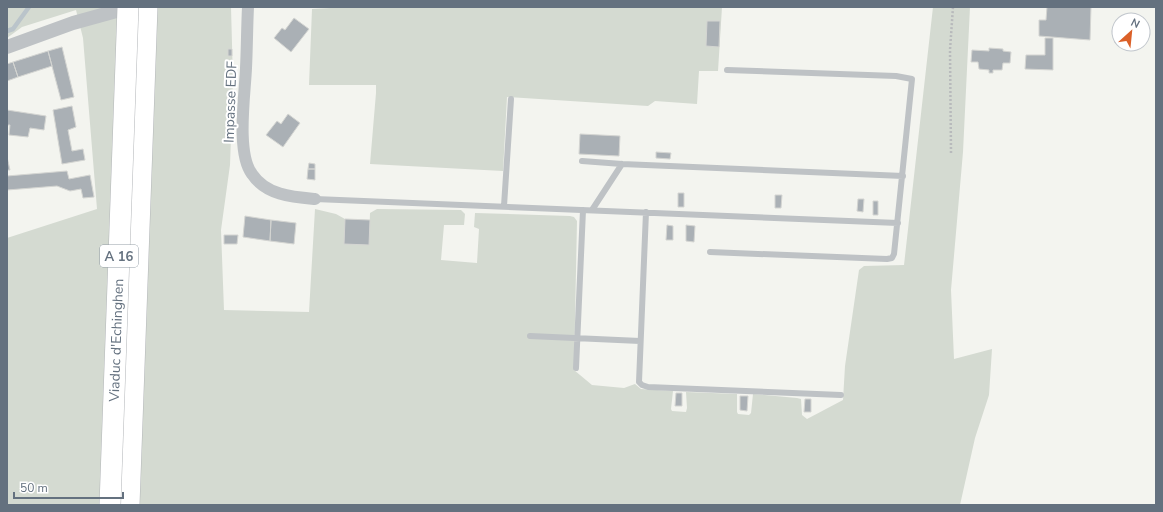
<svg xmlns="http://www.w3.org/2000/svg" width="1163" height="512" font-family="'Nunito Sans',sans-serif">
  <rect width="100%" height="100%" fill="#f3f4ef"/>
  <path fill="#d4dad1" d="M 7,7 L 231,7 L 233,81 L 230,165 L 221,230 L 224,310 L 309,312 L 315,209 L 336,214 L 345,219 L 344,244 L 369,245 L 370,213 L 377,209 L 461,210 L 465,214 L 464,225 L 444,225 L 441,260 L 477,263 L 479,229 L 474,227 L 475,213 L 570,216 L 574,217 L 577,221 L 574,370 L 592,385 L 624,388 L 635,384 L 641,389 L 673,391 L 671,409 L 672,411 L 686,412 L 687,408 L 686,392 L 737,394 L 737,412 L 738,414 L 749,415 L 751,413 L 753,394 L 797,398 L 801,399 L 802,415 L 807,419 L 843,400 L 845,366 L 859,270 L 864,266 L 904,265 L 933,7 L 970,7 L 963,152 L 951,290 L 954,359 L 992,349 L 989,395 L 975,438 L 960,505 L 7,505 L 7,238 L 97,209 L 83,38 L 76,10 L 22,27 L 7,38 Z
    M 349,7 L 722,7 L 718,71 L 699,71 L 697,104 L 655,101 L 648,106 L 507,97 L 503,171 L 370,164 L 376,93 L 376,85 L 309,85 L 312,9 Z"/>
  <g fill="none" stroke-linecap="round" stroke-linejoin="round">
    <path stroke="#bac4ca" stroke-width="4.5" d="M 7,31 L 13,29 L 29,7"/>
  </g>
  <path fill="#aab0b5" stroke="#d4d5d2" d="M 1047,7 L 1091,7 L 1090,40 L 1039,36 L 1039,20 L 1046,20 Z
    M 294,18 L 309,29 L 291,52 L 274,38 L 282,28 L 285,30 Z
    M 707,21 L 720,21 L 719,47 L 706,46 Z
    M 1116,24 L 1119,24 L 1119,43 L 1115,43 Z
    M 1045,38 L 1053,38 L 1053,70 L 1025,69 L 1026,55 L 1045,55 Z
    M 62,47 L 74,97 L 61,100 L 48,51 Z
    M 989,48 L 1003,49 L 1003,51 L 1011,52 L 1010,63 L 1003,63 L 1002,70 L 993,70 L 993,73 L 989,73 L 989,70 L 979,69 L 978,62 L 971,62 L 972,50 L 989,51 Z
    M 228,49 L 232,49 L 232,56 L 228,56 Z
    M 48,51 L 52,66 L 18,77 L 13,62 Z
    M 13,62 L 18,77 L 7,81 L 7,64 Z
    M 72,106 L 76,127 L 68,130 L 72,151 L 83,149 L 85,160 L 62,164 L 53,110 Z
    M 7,110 L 46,116 L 44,130 L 30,128 L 28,137 L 9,135 L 10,125 L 7,125 Z
    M 288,114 L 300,123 L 283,147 L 266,135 L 277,121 L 281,124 Z
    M 580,134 L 620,136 L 619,156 L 579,154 Z
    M 656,152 L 671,153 L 670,159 L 656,158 Z
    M 7,157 L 10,170 L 7,170 Z
    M 309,163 L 315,164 L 315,169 L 308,169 Z
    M 308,169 L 315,169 L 315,180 L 307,179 Z
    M 67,171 L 69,179 L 90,175 L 94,197 L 83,198 L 81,189 L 70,191 L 57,186 L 7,190 L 7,176 Z
    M 678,193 L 684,193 L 684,207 L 678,207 Z
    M 775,195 L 782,195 L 781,208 L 775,208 Z
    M 858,199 L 864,199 L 863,212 L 857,211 Z
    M 873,201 L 878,201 L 878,215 L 873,215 Z
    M 245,216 L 271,220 L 270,241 L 243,237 Z
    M 345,219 L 370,220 L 369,245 L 344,244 Z
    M 271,220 L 296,223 L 294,244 L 270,241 Z
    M 667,225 L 673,226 L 673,240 L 666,240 Z
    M 686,225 L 695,226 L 694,242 L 686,241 Z
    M 224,235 L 238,235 L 237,244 L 224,244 Z
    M 676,393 L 682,393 L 682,406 L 675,406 Z
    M 740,396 L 748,396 L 747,411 L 740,410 Z
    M 805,399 L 811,399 L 811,412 L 804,412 Z"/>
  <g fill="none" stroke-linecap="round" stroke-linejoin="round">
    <g stroke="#b3b6b9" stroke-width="22">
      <path id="motorway" d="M 129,505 L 147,7"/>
    </g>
    <path stroke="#b8babc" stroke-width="2.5" stroke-dasharray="2 2" stroke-linecap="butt" d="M 951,153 L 950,50 L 953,7"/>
    <path stroke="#bec2c5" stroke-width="6" d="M 582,161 L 622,164 L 903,176
      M 315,199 L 898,223
      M 504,206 L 511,99
      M 592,210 L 622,164
      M 646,212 L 639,382 L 642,385 L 648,387 L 841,395
      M 710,252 L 887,259 L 892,258 L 894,254 L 912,79 L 896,76 L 727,70
      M 530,336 L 640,341
      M 576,368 L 583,210"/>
    <path stroke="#bec2c5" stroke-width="12" d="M 248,7 C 247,27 247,48 246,68 C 245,94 236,153 252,174 C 266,195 292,197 315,199"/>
    <path stroke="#bec2c5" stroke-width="14" d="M 7,47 L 73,23 L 131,7"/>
    <use href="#motorway" stroke="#fff" stroke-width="21"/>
    <g stroke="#b3b6b9" stroke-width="22" stroke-linecap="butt">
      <g id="motorway-bridge">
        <path id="s1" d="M 110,505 L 128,7"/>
      </g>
    </g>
    <use href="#motorway-bridge" stroke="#fff" stroke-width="21"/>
  </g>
  <g text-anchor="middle" stroke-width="4" stroke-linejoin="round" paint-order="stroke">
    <rect fill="#fff" stroke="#929ca5" stroke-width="1" x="100" y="245" width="38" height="22" rx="3"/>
    <g font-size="13" font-weight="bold" fill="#64717f">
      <text x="119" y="261">A 16</text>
    </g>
    <g font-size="14" fill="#64717f" stroke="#fff">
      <text transform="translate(230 102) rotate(-88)" y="5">Impasse EDF</text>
      <text dy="5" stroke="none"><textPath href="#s1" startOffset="165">Viaduc d'Echinghen</textPath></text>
    </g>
  </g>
  <rect width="1163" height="512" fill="none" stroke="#64717f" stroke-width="16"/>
  <g transform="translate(1131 32) rotate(27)"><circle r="19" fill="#ffffff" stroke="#c1c6cc"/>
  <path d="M0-3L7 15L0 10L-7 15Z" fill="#db6028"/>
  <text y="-6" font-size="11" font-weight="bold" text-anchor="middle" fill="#64717f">N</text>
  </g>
  <path d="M14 492v6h109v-6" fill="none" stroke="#64717f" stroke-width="2"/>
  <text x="20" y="492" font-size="12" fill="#64717f" stroke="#ffffff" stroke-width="3" paint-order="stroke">50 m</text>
</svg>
